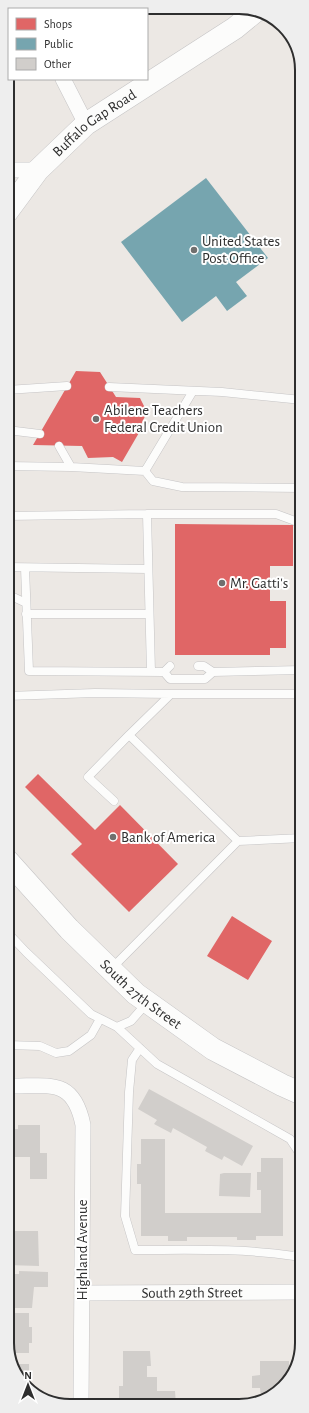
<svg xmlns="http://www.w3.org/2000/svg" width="309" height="1413" font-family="'Alegreya Sans',sans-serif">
  <rect width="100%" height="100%" fill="#ece8e4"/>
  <path fill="#e06666" d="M 76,371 L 100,372 L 116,397 L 140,398 L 147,412 L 140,427 L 140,431 L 122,462 L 113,457 L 88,458 L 82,446 L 33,445 Z
    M 175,524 L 293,525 L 293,566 L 270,566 L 270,601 L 286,601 L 286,648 L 270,648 L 270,655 L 175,655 Z
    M 38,774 L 95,830 L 120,805 L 178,864 L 129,912 L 71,854 L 82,844 L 25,787 Z
    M 232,916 L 272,941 L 248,980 L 207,956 Z"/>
  <path fill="#76a5af" d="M 206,178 L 268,258 L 236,282 L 247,296 L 227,311 L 216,296 L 182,322 L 121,242 Z"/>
  <path fill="#d1cecb" d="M 149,1089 L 253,1146 L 242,1166 L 224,1156 L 222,1160 L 205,1151 L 207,1147 L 173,1128 L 171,1133 L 154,1124 L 157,1120 L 138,1109 Z
    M 18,1125 L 40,1125 L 40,1153 L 47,1153 L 47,1179 L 30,1179 L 30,1157 L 11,1157 L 11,1154 L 7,1154 L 7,1131 L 10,1131 L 10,1129 L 18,1129 Z
    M 141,1139 L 165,1139 L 165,1213 L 261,1213 L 261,1190 L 257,1190 L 257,1172 L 261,1172 L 261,1158 L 283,1158 L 283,1236 L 256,1236 L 256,1240 L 237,1240 L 237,1237 L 187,1237 L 187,1241 L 168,1241 L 168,1236 L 141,1236 L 141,1184 L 137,1184 L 137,1164 L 141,1164 Z
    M 224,1173 L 251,1173 L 250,1197 L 219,1196 L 220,1174 Z
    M 12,1231 L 38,1231 L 39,1266 L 7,1265 L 7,1249 L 13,1249 Z
    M 19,1271 L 48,1272 L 48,1287 L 34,1287 L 32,1308 L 8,1308 L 7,1274 L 19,1274 Z
    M 8,1313 L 29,1313 L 29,1327 L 32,1327 L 32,1343 L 29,1343 L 29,1353 L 9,1353 Z
    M 123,1351 L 150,1351 L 151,1366 L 147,1366 L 147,1377 L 157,1377 L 157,1391 L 175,1391 L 176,1405 L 119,1405 L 119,1386 L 123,1386 Z
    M 260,1361 L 289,1361 L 289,1375 L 284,1387 L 261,1399 L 260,1388 L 252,1388 L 252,1376 L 260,1375 Z
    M 13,1364 L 29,1364 L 29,1382 L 32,1385 L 32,1390 L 23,1385 Z"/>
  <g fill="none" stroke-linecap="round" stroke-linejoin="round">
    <g stroke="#c5c4c5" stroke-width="9">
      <path id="service" d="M 7,73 L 9,73
        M 109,387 L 222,392 L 302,400
        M 7,390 L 67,386
        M 7,430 L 40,434
        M 7,466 L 71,467 L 59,446
        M 71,467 L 145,471 L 193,391
        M 145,471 L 153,481 L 182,487 L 302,488
        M 7,516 L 147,514
        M 7,567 L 148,569
        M 25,568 L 29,671 L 164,672 L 170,679 L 205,679 L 213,672 L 302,670
        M 7,594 L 26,603
        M 26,614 L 149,614
        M 198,666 L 204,666 L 213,672
        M 151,672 L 147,514 L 276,514 L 295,521 L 302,527
        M 164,672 L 170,666
        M 7,696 L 95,693 L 171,694
        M 114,801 L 88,777 L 129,735
        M 238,841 L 129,735 L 171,694 L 302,694
        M 7,932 L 26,952 L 91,1014 L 117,1027 L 131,1021 L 147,1003
        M 112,968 L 238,841 L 302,838
        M 117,1027 L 157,1064 L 290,1139 L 300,1154 L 302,1219
        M 7,1045 L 40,1046 L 56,1053 L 69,1051 L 91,1035 L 100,1019
        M 140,1048 L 132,1060 L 129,1092 L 125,1216 L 135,1250 C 188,1250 241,1248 294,1256 L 302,1251"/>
    </g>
    <g stroke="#c5c4c5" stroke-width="16">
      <g id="minor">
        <path d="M 63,79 L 86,124"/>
        <path d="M 7,170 L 38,170"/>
        <path d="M 7,1086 C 48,1087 73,1076 83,1125 L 81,1405"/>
        <path id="s1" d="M 82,1293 L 302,1292"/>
      </g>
    </g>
    <g stroke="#c5c4c5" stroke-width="23">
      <g id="secondary">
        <path id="s2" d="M 7,212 L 38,170 L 86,124 L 235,28 L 257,10"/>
        <path id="s3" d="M 7,860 L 69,929 L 136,994 L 213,1049 L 282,1085 L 302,1094"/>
      </g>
    </g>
    <use href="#service" stroke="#fcfcfb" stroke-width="8"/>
    <use href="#minor" stroke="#fcfcfb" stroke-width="15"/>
    <use href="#secondary" stroke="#fcfcfb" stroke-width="22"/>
  </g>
  <g fill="#706f6e" stroke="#fff" stroke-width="1.5">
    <circle cx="194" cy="250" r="4"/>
    <circle cx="96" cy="419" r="4"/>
    <circle cx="222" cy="583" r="4"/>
    <circle cx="113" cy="837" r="4"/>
  </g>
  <g text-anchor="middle" stroke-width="4" stroke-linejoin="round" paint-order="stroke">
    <g font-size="15" fill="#2e2e2e" stroke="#fff">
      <text dy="5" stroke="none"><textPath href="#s2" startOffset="126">Buffalo Gap Road</textPath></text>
      <text dy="5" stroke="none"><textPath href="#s3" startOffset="190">South 27th Street</textPath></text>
      <text transform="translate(82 1250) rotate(-90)" y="5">Highland Avenue</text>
      <text dy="5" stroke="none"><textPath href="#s1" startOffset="110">South 29th Street</textPath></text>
    </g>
    <g font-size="15" fill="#2e2e2e" stroke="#fff" text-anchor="start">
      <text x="202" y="246">United States<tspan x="202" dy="17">Post Office</tspan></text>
      <text x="104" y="415">Abilene Teachers<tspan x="104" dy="17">Federal Credit Union</tspan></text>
      <text x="230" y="588">Mr. Gatti's</text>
      <text x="121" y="842">Bank of America</text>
    </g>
  </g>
  <path d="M0 0H309V1413H0ZM70 14H239A56 56 0 0 1 295 70V1343A56 56 0 0 1 239 1399H70A56 56 0 0 1 14 1343V70A56 56 0 0 1 70 14Z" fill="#eee" fill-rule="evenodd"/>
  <path fill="none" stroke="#2e2e2e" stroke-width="2" d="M70 14H239A56 56 0 0 1 295 70V1343A56 56 0 0 1 239 1399H70A56 56 0 0 1 14 1343V70A56 56 0 0 1 70 14Z"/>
  <rect x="8" y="8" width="140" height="72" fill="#ffffff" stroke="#ababab"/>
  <rect x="16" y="18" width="20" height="12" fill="#e06666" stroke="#ababab"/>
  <text x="44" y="28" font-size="12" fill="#2e2e2e">Shops</text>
  <rect x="16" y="38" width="20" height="12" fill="#76a5af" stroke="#ababab"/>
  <text x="44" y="48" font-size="12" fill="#2e2e2e">Public</text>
  <rect x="16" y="58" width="20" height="12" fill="#d1cecb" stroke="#ababab"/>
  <text x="44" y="68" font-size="12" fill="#2e2e2e">Other</text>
  <g transform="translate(28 1385)" stroke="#ffffff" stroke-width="3" paint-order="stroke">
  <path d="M0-3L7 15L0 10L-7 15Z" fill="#2e2e2e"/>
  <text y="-6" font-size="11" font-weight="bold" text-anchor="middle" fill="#2e2e2e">N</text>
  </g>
</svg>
